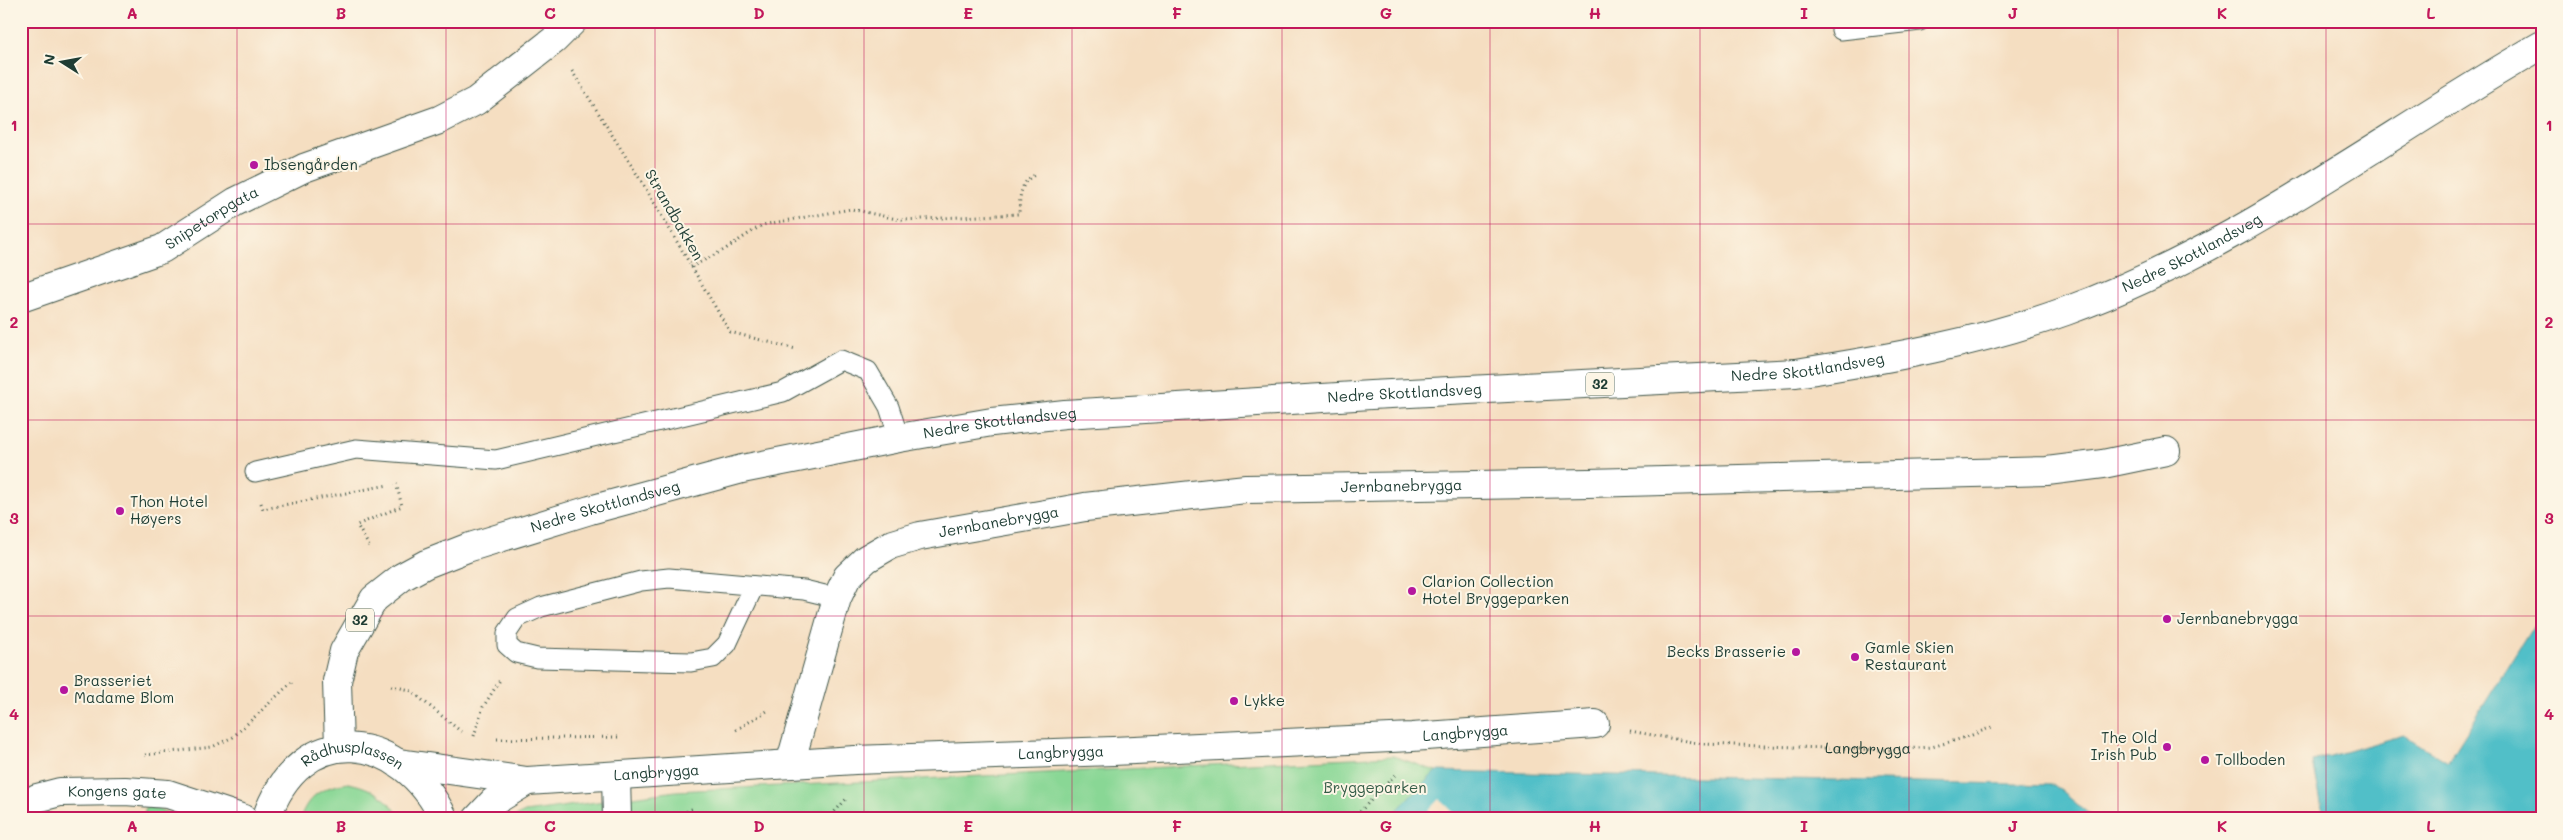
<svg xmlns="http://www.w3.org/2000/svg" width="2563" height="840" font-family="Mali,sans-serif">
  <rect width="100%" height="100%" fill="#fcf5e5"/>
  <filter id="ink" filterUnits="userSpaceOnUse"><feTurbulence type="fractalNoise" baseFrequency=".02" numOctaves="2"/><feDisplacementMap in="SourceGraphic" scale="10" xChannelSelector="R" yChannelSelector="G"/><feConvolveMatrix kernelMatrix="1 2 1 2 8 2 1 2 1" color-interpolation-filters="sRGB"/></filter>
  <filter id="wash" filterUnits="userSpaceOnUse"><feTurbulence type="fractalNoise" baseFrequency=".0096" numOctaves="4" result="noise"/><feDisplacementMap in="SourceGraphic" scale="20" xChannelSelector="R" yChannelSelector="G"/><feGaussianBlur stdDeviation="1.12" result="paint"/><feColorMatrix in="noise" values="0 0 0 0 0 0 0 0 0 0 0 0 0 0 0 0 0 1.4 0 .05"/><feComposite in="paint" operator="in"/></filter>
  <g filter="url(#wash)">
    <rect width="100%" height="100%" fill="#f5dec1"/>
    <path fill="#89d795" stroke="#548a64" d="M 1393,756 L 1436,771 L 1388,819 L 510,819 L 525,812 L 676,791 Z
      M 348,783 C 371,787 389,798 401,819 L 300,819 C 308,794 324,787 348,783 Z
      M 145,807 L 159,809 L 178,819 L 145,819 Z"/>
    <path fill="#51bfc8" stroke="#387e7e" d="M 2542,612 L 2542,819 L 2324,819 L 2313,761 L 2404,735 L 2448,762 Z
      M 1436,771 L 2054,785 L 2095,819 L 1388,819 Z"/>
    <path fill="#f5dec1" d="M 1440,799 L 1460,819 L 1421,819 Z"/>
  </g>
  <g filter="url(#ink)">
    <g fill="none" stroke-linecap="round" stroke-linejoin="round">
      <g stroke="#3f5549" stroke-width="21">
        <path id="service" d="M 1841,30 L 1920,21
          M 255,472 L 356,449 L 496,460 L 783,392 L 841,360 L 868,371 L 889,407 L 899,438
          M 754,586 L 727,644 L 713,658 L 691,662 L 537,658 L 516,653 L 507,645 L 507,633 L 517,618 L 541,607 L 641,581 L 669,578 L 804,590 L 837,598"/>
      </g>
      <g stroke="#3f5549" stroke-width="30">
        <g id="minor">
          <path id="s2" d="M 21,298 L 162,249 L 235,202 L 304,168 L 439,120 L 476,101 L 554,40 L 573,21"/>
          <path id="s3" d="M 399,763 L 527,781 L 855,760 L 1113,751 L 1412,737 L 1595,724"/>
          <path id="s4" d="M 790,764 L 837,598 L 847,577 L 866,559 L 890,545 L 920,536 L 1085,507 L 1246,489 L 1588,483 L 2047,471 L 2103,464 L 2166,451"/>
          <path d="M 616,776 L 617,819"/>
          <path d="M 477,819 L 493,802 L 527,781"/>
        </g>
      </g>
      <g stroke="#3f5549" stroke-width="30">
        <g id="tertiary">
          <path id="s5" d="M 21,808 L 37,798 L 60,792 L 125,791 L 168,794 L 244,819"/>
        </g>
      </g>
      <g stroke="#3f5549" stroke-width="30">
        <g id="primary">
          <path id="s6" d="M 339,747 L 337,681 L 344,651 L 374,599 L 402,577 L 426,564 L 467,548 L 590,510 L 742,469 L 899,438 L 992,422 L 1065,414 L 1371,395 L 1796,373 C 1887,359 1978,343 2066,311 C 2238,249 2384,135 2542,45"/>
          <path id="s7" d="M 266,819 C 301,717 402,730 444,819"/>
        </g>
      </g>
      <g stroke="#3f5549" stroke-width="3" stroke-dasharray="1 4" stroke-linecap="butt">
        <path d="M 572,71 L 643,184 L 730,332 L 796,349"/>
        <path d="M 691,267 L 724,250 L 762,225 L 851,209 L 901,220 L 1019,214 C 1020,198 1019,182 1035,175"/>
        <path d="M 261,503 L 263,509 L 388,485"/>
        <path d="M 369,546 L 357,525 L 402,506 L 396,483"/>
        <path d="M 391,686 L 410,690 L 464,734"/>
        <path d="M 736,730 L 767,711"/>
        <path id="s1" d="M 1630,731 L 1703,744 L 1888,750 L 1932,747 L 1967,737 L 1992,727"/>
        <path d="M 474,736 L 483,707 L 500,680"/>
        <path d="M 497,739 L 619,737"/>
        <path d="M 145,755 L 212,747 L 233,737 L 292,682"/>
        <path d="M 680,819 L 688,810 L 695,808"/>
        <path d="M 828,819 L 848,797"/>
        <path d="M 1353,819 L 1396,774"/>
      </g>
      <use href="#service" stroke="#fff" stroke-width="19"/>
      <use href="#minor" stroke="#fff" stroke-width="28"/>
      <use href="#tertiary" stroke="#fff" stroke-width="28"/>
      <use href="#primary" stroke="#fff" stroke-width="28"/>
    </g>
  </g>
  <path fill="none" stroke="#c2185b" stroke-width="1" stroke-opacity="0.55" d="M 237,21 L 237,819M 446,21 L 446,819M 655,21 L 655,819M 864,21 L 864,819M 1072,21 L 1072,819M 1282,21 L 1282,819M 1490,21 L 1490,819M 1700,21 L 1700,819M 1909,21 L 1909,819M 2118,21 L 2118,819M 2326,21 L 2326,819M 21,224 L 2542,224M 21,420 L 2542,420M 21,616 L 2542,616"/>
  <g fill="#b5179e" stroke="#fcf5e5" stroke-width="2">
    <circle cx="254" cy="165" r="5"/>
    <circle cx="120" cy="511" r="5"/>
    <circle cx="1412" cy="591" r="5"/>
    <circle cx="2167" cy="619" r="5"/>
    <circle cx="1796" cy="652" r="5"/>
    <circle cx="1855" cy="657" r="5"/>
    <circle cx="64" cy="690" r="5"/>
    <circle cx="1234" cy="701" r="5"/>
    <circle cx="2167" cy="747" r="5"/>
    <circle cx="2205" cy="760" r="5"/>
  </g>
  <g text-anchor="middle" stroke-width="4" stroke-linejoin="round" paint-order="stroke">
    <g fill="#fcf5e5" stroke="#617469" stroke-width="1">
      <rect x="1586" y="372.5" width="28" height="23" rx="4"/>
      <rect x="346" y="608.5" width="28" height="23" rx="4"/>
    </g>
    <g font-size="14" font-weight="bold" fill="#1f3d34">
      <text x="1600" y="389">32</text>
      <text x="360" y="625">32</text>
    </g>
    <g font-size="15" fill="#1f3d34" stroke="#fcf5e5" text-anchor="start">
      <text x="264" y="170">Ibsengården</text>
      <text x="130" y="507">Thon Hotel<tspan x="130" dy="17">Høyers</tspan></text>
      <text x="1422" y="587">Clarion Collection<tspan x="1422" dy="17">Hotel Bryggeparken</tspan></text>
      <text x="2177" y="624">Jernbanebrygga</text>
      <text x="1865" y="653">Gamle Skien<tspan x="1865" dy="17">Restaurant</tspan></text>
      <text x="1786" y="657" text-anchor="end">Becks Brasserie</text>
      <text x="74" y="686">Brasseriet<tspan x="74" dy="17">Madame Blom</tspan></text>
      <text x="1244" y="706">Lykke</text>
      <text x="2157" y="743" text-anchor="end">The Old<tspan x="2157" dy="17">Irish Pub</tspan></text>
      <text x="2215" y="765">Tollboden</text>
    </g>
    <g font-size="15" fill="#1f3d34" stroke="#fcf5e5">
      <text transform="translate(674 215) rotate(60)" y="5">Strandbakken</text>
      <text dy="5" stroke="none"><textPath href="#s2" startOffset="208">Snipetorpgata</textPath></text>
      <text dy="5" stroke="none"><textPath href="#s6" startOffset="2026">Nedre Skottlandsveg</textPath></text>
      <text dy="5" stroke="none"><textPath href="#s6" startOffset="1622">Nedre Skottlandsveg</textPath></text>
      <text dy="5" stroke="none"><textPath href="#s6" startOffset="1218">Nedre Skottlandsveg</textPath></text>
      <text dy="5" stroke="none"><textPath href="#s6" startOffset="812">Nedre Skottlandsveg</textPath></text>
      <text dy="5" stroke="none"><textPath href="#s4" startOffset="766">Jernbanebrygga</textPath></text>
      <text dy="5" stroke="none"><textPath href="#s6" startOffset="408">Nedre Skottlandsveg</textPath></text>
      <text dy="5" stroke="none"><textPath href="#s4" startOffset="361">Jernbanebrygga</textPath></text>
      <text dy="5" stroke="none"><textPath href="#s3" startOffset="1069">Langbrygga</textPath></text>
      <text dy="5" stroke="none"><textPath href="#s1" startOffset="239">Langbrygga</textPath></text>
      <text dy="5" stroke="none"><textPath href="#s3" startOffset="664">Langbrygga</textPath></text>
      <text dy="5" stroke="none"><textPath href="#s7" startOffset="121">Rådhusplassen</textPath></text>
      <text dy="5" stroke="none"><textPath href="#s3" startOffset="259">Langbrygga</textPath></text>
      <text dy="5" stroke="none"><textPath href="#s5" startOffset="100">Kongens gate</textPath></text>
    </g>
    <g font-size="15" fill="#345c47" stroke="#fcf5e5">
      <text x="1375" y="793">Bryggeparken</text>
    </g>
  </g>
  <rect width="2563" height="840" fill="none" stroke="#fcf5e5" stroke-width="55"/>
  <g transform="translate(62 62) rotate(281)" stroke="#fcf5e5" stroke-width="4" paint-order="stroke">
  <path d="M0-4L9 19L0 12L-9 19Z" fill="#1f3d34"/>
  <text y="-8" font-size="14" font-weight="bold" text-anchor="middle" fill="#1f3d34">N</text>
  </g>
  <rect x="28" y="28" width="2508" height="784" fill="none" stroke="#c2185b" stroke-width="2"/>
  <g font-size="16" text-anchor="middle" font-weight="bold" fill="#c2185b">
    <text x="132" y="19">A</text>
    <text x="341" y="19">B</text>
    <text x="550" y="19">C</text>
    <text x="759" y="19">D</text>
    <text x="968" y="19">E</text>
    <text x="1177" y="19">F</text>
    <text x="1386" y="19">G</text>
    <text x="1595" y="19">H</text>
    <text x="1804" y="19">I</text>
    <text x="2013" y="19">J</text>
    <text x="2222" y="19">K</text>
    <text x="2431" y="19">L</text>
    <text x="14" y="131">1</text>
    <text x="2549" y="131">1</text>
    <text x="14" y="328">2</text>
    <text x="2549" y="328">2</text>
    <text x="14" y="524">3</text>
    <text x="2549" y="524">3</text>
    <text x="14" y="720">4</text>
    <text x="2549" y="720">4</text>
    <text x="132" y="832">A</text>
    <text x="341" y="832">B</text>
    <text x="550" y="832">C</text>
    <text x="759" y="832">D</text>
    <text x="968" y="832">E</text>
    <text x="1177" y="832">F</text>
    <text x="1386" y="832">G</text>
    <text x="1595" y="832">H</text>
    <text x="1804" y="832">I</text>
    <text x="2013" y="832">J</text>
    <text x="2222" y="832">K</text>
    <text x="2431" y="832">L</text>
  </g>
</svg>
